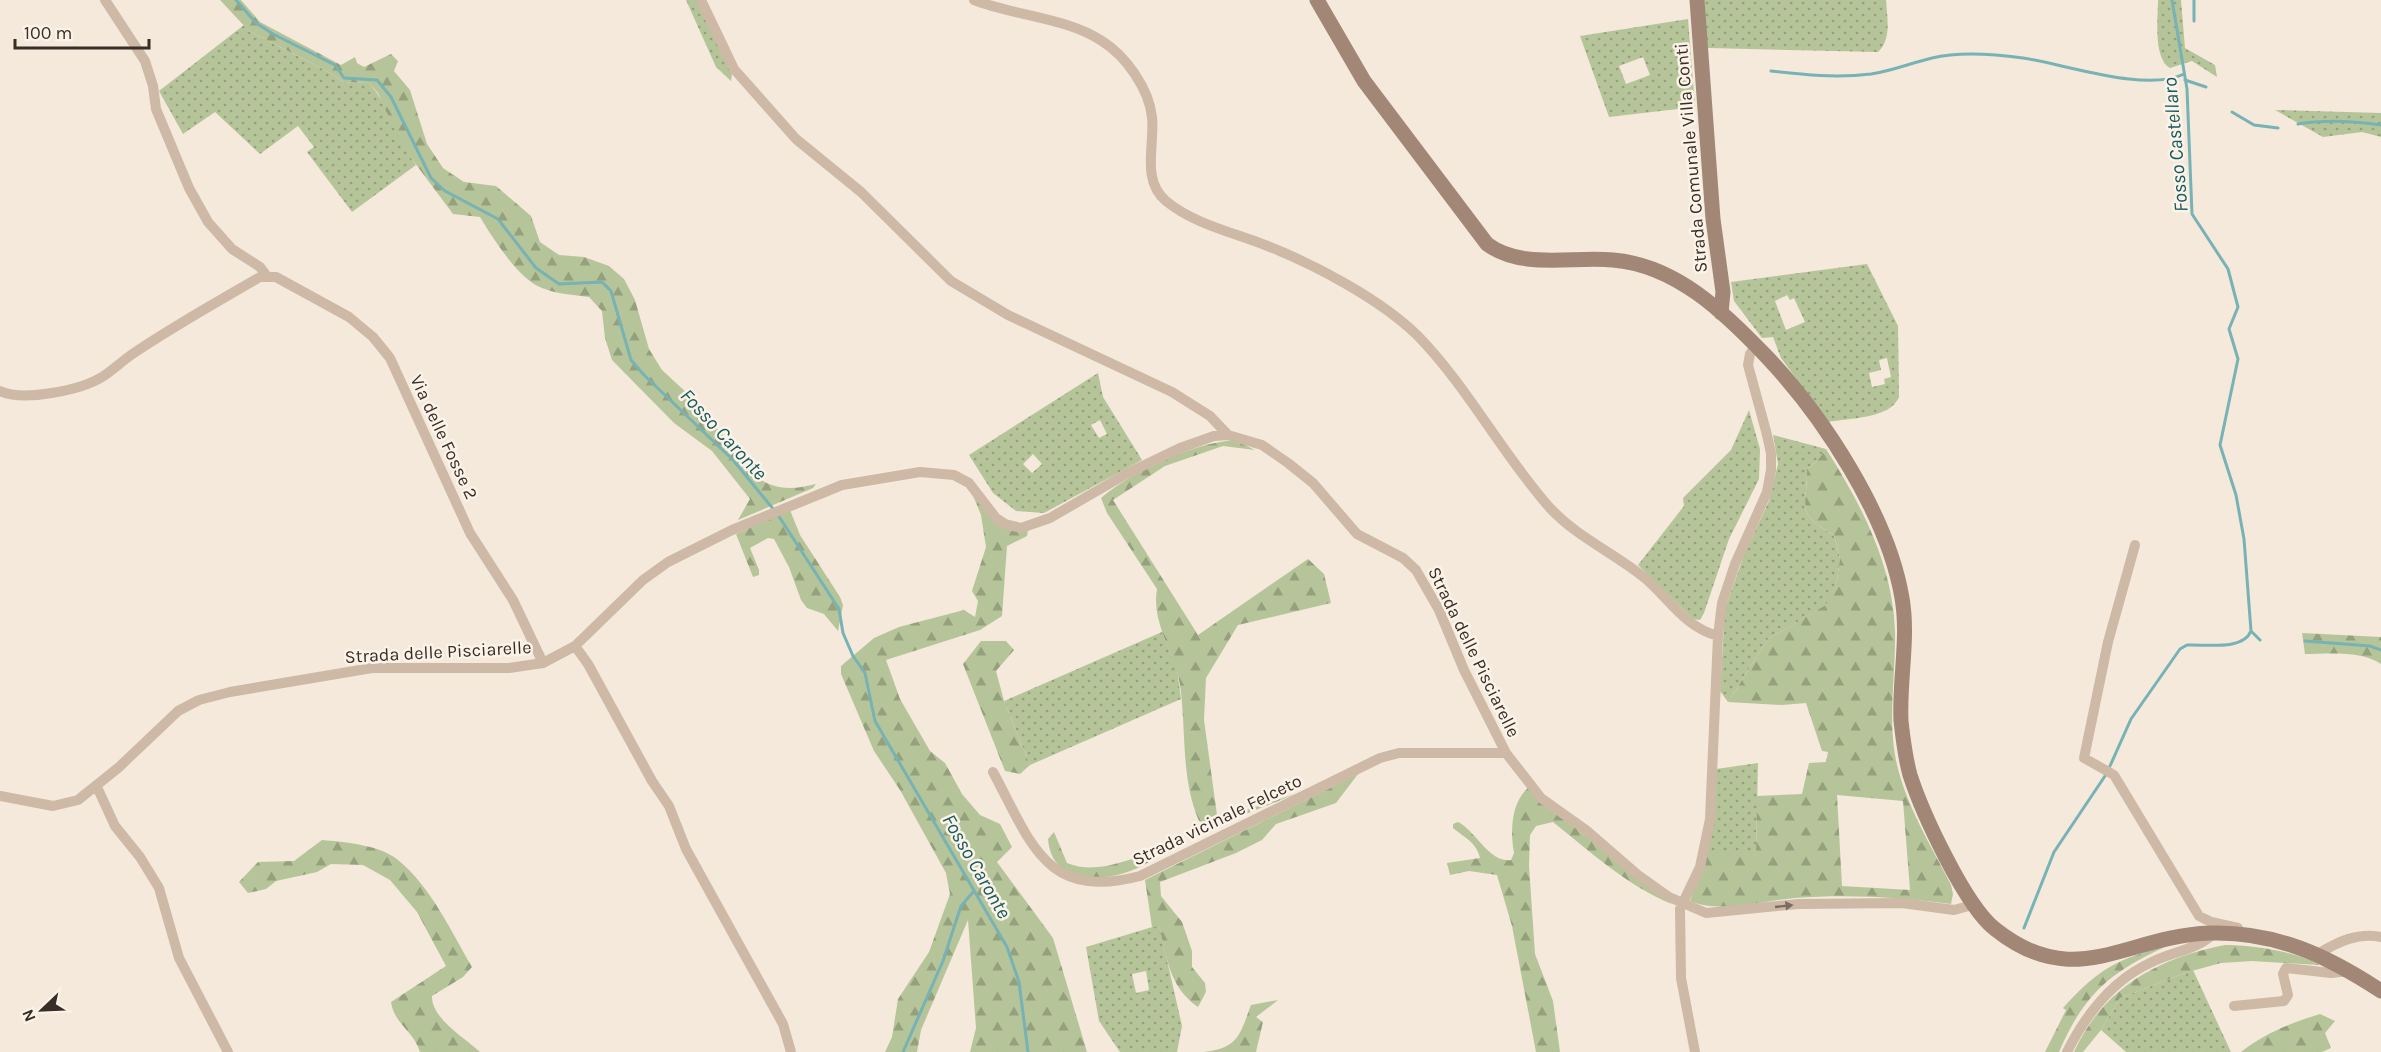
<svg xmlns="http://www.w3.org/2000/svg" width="2381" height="1052" font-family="Karla,sans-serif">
  <defs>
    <pattern id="green-dots" width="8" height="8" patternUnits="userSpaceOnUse" patternTransform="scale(1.5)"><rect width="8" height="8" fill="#b6c599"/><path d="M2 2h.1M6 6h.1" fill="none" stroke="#95a07d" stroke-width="1.8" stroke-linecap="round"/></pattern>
    <pattern id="forest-firs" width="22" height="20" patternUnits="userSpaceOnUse" patternTransform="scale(1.5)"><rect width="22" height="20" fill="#b6c599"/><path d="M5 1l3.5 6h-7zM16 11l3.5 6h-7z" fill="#95a07d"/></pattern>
  </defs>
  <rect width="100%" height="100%" fill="#f4e9db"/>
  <path fill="url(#green-dots)" fill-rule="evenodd" d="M 686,0 L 697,0 L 732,74 L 731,81 L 716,67 Z
    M 1704,0 L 1886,0 C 1887,17 1892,39 1878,52 L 1707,48 Z
    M 2158,0 L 2181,0 L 2185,48 L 2215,65 L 2217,77 L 2192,61 L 2170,68 C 2153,58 2158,18 2158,0 Z
    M 1688,19 L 1695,107 L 1609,117 L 1580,36 ZM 1643,57 L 1650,75 L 1626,84 L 1619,66 Z
    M 244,25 L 249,31 L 325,70 L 344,82 L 369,83 C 390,106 397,139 416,165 L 352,212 L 307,152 L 314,147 L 298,126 L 260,154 L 215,112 L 183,134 L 159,91 Z
    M 2275,110 L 2381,113 L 2381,137 L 2362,132 L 2323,137 Z
    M 1867,264 L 1898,326 L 1899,397 C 1890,419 1849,418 1828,422 L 1781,358 L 1773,337 L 1762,338 L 1734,301 L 1731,282 ZM 1787,295 L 1790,300 L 1794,298 L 1805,322 L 1786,330 L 1775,301 ZM 1887,358 L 1891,377 L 1884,379 L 1885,384 L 1872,387 L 1869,373 L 1881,370 L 1879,360 Z
    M 1098,373 L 1103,397 L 1142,460 L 1044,513 L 1016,511 L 993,493 L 969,455 ZM 1100,420 L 1107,434 L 1099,438 L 1091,425 ZM 1033,454 L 1042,464 L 1032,473 L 1023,464 Z
    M 1749,410 L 1760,449 L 1759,479 L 1729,539 L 1704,613 L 1700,620 L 1693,619 L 1638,565 L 1684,506 L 1683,498 L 1731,450 Z
    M 1773,435 L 1826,449 L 1817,461 L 1807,469 C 1808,508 1793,512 1834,535 L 1840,558 L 1837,580 L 1827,605 L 1768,639 L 1728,702 L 1720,691 L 1725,609 L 1744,555 L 1769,501 L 1778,464 Z
    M 1162,632 L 1177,669 L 1181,699 L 1030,765 L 1004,701 Z
    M 1758,763 L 1756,853 L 1707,853 L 1716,769 Z
    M 1159,925 L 1182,1026 L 1177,1052 L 1120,1052 L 1099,1021 L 1086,947 ZM 1146,971 L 1149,990 L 1136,993 L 1132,974 Z
    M 2193,970 L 2231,1052 L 2126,1052 L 2101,1030 L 2120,998 Z"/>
  <path fill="url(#forest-firs)" fill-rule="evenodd" d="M 220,0 L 241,0 L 260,22 L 341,65 L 355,57 L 357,63 L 364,67 L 391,54 L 398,61 L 394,71 L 410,90 L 427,144 L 443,168 L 464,182 L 496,186 L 531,216 L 540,242 L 559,255 L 584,257 L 609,266 L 624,279 L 635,300 L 649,349 L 662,370 L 689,395 L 761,480 C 780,491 795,489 816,484 L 813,488 L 738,520 L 750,499 L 712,451 L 674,423 L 612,360 L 605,338 L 602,311 L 589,297 C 573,295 557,294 542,288 C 518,279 493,238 480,217 L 453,214 L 403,147 L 378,93 L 369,83 L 344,82 L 325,70 L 249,31 Z
    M 1235,440 L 1255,450 L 1223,446 L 1165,466 L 1113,500 L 1198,635 L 1308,559 L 1324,574 L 1331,603 L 1238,625 L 1206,678 L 1204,720 L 1217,815 L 1246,810 L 1298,793 L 1213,827 L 1199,821 C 1185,788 1185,754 1183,718 C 1182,702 1181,683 1176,668 C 1167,642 1152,617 1157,589 L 1107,513 L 1101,498 C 1136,469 1190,444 1235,440 Z
    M 1826,449 C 1861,504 1893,565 1895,631 C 1896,672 1888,713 1895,755 C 1903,801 1930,843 1951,885 L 1953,894 L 1951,904 C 1899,897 1847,894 1795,898 C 1761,901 1722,914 1690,901 L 1707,853 L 1756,853 L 1757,796 L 1802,794 L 1809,763 L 1826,762 L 1828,752 L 1822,751 L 1806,703 L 1782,705 L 1728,702 L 1768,639 L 1826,605 L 1837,580 L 1840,558 L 1834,535 C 1793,512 1808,508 1807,469 L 1817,461 ZM 1837,795 L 1903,801 L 1910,890 L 1842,886 Z
    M 972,493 L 1019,532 L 1028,531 L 1027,536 L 1007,546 L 1002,616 L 980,630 L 886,660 L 900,699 L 930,751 L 945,763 L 962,794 L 980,815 L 1000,824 L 1012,847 L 997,862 L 1053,938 L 1087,1052 L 970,1052 L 976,1028 L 968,920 L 921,1030 L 917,1052 L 885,1052 L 892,1037 L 898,999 L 929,952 L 950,894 L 946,873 L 900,790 L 874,751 L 841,674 L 841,666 L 874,638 L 899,627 L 964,610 L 975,617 L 978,601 L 972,591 L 986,547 L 981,515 Z
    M 790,510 L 800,535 L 840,597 L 843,605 L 838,631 L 824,614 L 807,608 L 801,600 L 789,567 L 774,539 L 768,538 L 750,548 L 759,570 L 759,575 L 753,577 L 736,534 Z
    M 2302,633 L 2381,637 L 2381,664 C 2361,650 2328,654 2305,654 Z
    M 981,641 L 1006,641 L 1014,650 L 996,671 L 1004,701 L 1030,765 L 1020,774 L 1005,771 L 963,664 Z
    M 1358,774 L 1336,803 L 1276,824 L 1262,840 L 1236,853 L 1160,882 L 1161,896 L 1182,922 L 1192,951 L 1192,967 L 1205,983 L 1206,992 L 1198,1007 C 1169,987 1167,958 1159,926 L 1152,927 L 1145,880 Z
    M 1529,787 L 1573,826 L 1672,904 C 1627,886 1591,852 1553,822 L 1536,826 L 1530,835 L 1529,866 L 1535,954 L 1553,1001 L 1560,1052 L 1536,1052 L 1512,926 L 1497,875 L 1469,871 L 1450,875 L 1447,863 L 1480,858 C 1477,843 1464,837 1453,828 L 1453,824 L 1458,822 C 1476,831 1489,863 1511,860 L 1514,853 C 1510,831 1511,802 1529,787 Z
    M 1054,832 L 1067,863 C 1094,874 1121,862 1148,854 L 1149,862 C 1117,882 1052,891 1048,839 Z
    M 322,840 C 345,842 380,845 398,860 C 431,887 451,931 472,967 L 463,977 L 432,996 C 431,1018 465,1038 480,1052 L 420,1052 C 414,1031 394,1024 391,1002 L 446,966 L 417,912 L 390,880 L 363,865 L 331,864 L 317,872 L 276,881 L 266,889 L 248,893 L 239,882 L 258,862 L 294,861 Z
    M 2225,945 C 2251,945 2296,951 2319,965 L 2252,961 L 2221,963 L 2188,972 L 2120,998 L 2101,1030 L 2083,1052 L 2074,1052 C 2103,988 2158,958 2225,945 Z
    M 2167,946 C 2110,972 2084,994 2059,1052 L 2045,1052 L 2066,1010 L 2063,1008 C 2098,969 2117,959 2167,946 Z
    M 1278,1000 L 1256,1017 L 1263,1022 L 1256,1052 L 1204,1052 C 1239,1048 1240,1034 1251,1005 Z
    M 2320,1014 L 2335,1021 L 2325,1033 L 2331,1048 L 2322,1052 L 2241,1052 C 2265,1033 2291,1023 2320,1014 Z"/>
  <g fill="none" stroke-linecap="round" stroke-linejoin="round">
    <path stroke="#77b2b5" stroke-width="3" d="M 236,0 L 256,23 L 273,34 L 335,65 L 344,78 L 377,80 L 391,97 L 431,178 L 445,191 L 498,219 L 536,268 L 559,284 L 602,282 L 611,291 L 631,360 L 644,375 L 733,460 L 774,510
      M 2194,0 L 2194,21
      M 1771,71 C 1804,75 1837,78 1871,74 C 1892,71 1911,63 1932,58 C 1961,51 1994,54 2023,58 C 2065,64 2146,93 2184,74
      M 2185,80 L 2206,87
      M 2232,112 L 2254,125 L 2278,128
      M 2298,124 C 2326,119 2353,121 2381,125
      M 778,515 L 839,609 L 843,633 L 853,656 L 865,673 L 875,721 L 1007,947 L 1019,982 L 1028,1052
      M 2251,631 L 2260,640
      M 2305,641 L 2370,646 L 2381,650
      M 2110,766 L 2131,719 L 2180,649 L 2187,645 C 2205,644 2243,651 2251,631 L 2244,539 L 2236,495 L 2220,445 L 2238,359 L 2229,329 L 2238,307 L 2228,269 L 2192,214 L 2187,89 L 2172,0
      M 2024,928 L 2054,852 L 2105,776
      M 903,1052 L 943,961 L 961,906 L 974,891"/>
    <path stroke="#ceb8a6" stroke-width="10" d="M 105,0 L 145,61 L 153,86 L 156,109 L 189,188 L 208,222 L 232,249 L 260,267 L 266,275
      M 701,0 L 734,69 L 796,139 L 861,192 L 951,281 L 1008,315 L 1172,392 L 1210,416 L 1228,435
      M 974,0 C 1015,16 1065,17 1102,41 C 1126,56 1149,89 1152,117 C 1155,145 1141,180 1166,201 C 1194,224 1232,232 1265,245 C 1314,264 1380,299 1417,335 C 1468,387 1502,454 1550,508 C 1578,538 1616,554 1646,579 C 1671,601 1685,627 1718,636
      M 0,391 C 23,402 81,390 102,377 C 112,371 121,362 131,355 C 172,327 217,302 260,277 L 276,277 L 349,317 L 373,337 L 390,358 L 470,533 L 513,600 L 543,663
      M 2135,545 L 2108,642 L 2084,758 L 2114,775 L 2199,916 L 2211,922 L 2238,928 L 2240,934
      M 575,646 L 588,664 L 652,781 L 669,806 L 686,849 L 783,1024 L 791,1052
      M 993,772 C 1031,842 1045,901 1140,876 L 1380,758 L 1399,753 L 1506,753
      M 97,787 L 115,826 L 140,857 L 159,888 L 179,958 L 228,1052
      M 0,796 L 53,806 L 78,800 L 118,768 L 178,711 L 199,700 L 230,692 L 372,668 L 509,668 L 543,663 L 575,646 L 643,580 L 668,562 L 732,530 L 842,485 L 920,472 L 954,475 L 969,483 L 996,518 L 1005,524 L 1021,528 L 1050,518 L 1126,474 L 1180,448 L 1214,436 L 1228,435 L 1262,445 L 1288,463 L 1313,483 L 1357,534 L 1403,558 L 1416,570 L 1439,610 L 1464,670 L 1506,753 L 1541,798 L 1586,830 L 1638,875 L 1669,897 L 1706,913 L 1798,904 L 1902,903 L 1954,910 L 1972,905
      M 2318,954 C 2337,942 2358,932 2381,937
      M 2234,1006 L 2284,1001 L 2288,995 L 2283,974 L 2286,968 L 2331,973 L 2350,971
      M 1695,1052 L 1681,978 L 1680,909 L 1700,867 L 1710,819 L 1718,636 L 1722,603 L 1735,564 L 1767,492 L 1771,470 L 1771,453 L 1766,431 L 1748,365 L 1750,354 L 1756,346
      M 2067,1052 C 2086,1014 2112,980 2152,962 C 2172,952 2199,949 2214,933"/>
    <path stroke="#a28777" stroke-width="15" d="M 1317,0 L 1364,81 L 1487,244 C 1522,270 1572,256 1613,260 C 1676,265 1725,313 1766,356 C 1823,416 1888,515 1902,598 C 1909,638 1899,680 1901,721 C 1903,739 1905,757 1910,775 C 1922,812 1965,906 1995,929 C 2075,993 2125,936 2210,933 C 2275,931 2328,956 2381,991
      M 1697,0 L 1713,219 L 1723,292 L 1721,313"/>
  </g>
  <defs><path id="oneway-solid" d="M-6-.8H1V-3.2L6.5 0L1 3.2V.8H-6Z" transform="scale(1.5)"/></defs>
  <use fill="#7c6c60" href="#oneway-solid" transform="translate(1784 906) rotate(-6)"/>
  <g text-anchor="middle" stroke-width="5" stroke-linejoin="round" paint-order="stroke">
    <g font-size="18" fill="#392d27" stroke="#fbf3e8">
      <text transform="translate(1691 158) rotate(-95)" y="6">Strada Comunale Villa Conti</text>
      <text transform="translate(444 437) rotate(65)" y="6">Via delle Fosse 2</text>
      <text transform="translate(438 652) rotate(-3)" y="6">Strada delle Pisciarelle</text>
      <text transform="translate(1474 652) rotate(64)" y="6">Strada delle Pisciarelle</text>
      <text transform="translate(1217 820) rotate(-26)" y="6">Strada vicinale Felceto</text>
    </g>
    <g font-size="20" font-style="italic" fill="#185a5f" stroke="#fbf3e8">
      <text transform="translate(2175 145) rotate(-95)" y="7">Fosso Castellaro</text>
      <text transform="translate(724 434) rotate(47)" y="7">Fosso Caronte</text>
      <text transform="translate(977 866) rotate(60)" y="7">Fosso Caronte</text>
    </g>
  </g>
  <g transform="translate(42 1010) rotate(247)" stroke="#fbf3e8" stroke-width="4.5" paint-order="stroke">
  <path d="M0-4.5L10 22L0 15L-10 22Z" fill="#392d27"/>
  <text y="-9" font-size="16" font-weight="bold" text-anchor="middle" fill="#392d27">N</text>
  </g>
  <path d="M15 39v9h134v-9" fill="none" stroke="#392d27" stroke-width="3"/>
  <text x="24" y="39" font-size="18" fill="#392d27" stroke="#fbf3e8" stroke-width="4.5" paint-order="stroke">100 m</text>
</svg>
